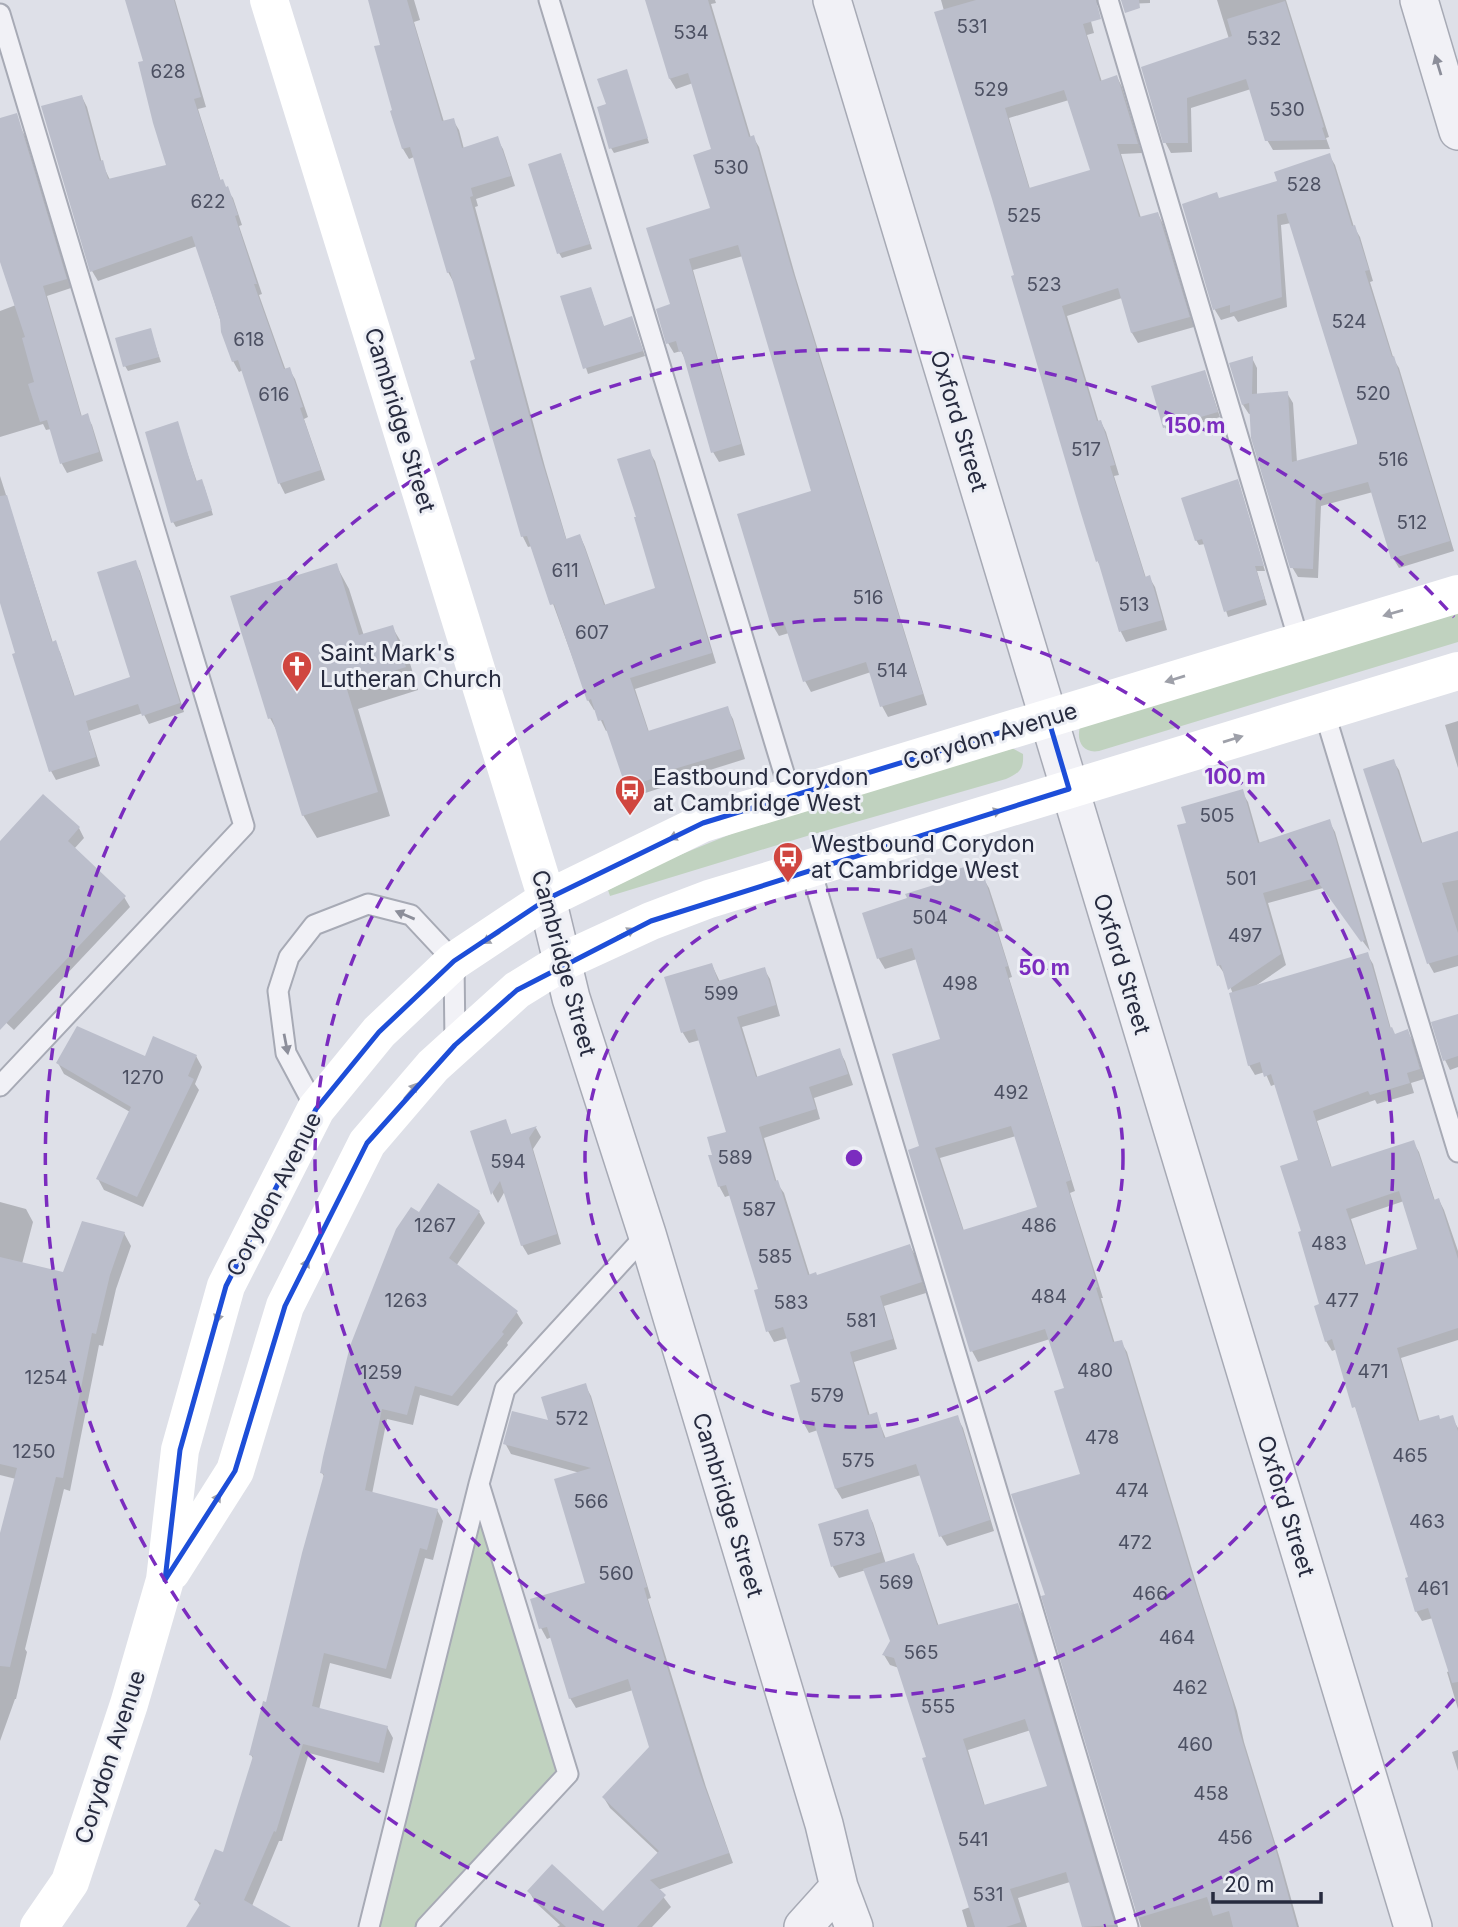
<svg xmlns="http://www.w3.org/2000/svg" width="1458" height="1927" font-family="Inter,sans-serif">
  <rect width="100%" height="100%" fill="#dee0e8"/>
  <path fill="#c0d2bf" d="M 1458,610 L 1458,642 L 1099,751 C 1083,754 1076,741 1080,727 Z
    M 1010,747 L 1023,754 C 1024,770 1019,773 1006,779 L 807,836 L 610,896 L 608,890 L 665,861 L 741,830 Z
    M 479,1484 L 568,1774 L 426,1927 L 369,1927 Z"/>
  <path fill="#0003" fill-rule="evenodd" d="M 127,0 L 175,0 L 206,107 L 198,109 L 221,182 L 233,198 L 242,225 L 239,226 L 262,294 L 259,295 L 286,371 L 289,369 L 295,379 L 308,417 L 304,419 L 325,480 L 285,494 L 280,484 L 243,370 L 239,372 L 233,361 L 197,246 L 98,281 L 92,271 L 82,97 L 87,107 L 102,163 L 110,180 L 168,166 L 145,62 Z
    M 369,0 L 414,0 L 420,20 L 414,22 L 444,122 L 453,120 L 459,130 L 464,149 L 497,139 L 503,149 L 515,186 L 476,199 L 478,206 L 475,207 L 545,467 L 567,541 L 580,536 L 585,547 L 606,607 L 657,589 L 649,451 L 655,461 L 716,663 L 635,689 L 649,732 L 727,708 L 733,719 L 745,759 L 675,781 L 676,783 L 633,797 L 627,787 L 608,730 L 606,731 L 596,710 L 594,710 L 588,700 L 532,546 L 528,547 L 523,537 L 472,362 L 478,361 L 454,283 L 448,272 L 414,157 L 409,159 L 403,149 L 382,46 Z
    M 647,0 L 715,0 L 716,3 L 711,4 L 751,138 L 753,137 L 759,147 L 795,275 L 927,705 L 888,717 L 882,706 L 871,672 L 811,692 L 805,681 L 789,633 L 779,636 L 773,626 L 739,515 L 813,492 L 743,256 L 693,270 L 745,455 L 719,462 L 713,452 L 686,361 L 681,351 L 674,353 L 668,343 L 672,305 L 648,229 L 713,210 L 714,150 L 693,83 L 676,89 L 670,79 Z
    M 941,0 L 1108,0 L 1102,5 L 1087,6 L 1094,33 L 1087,35 L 1102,82 L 1117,77 L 1122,87 L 1142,153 L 1121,154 L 1141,218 L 1158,214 L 1163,224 L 1194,327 L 1138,343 L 1132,333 L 1122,298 L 1067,316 L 1099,423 L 1101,422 L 1106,432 L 1119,475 L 1114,476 L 1146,578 L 1149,577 L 1155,587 L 1167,630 L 1126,642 L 1121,632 L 1103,571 L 1098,562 L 1081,509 ZM 1069,100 L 1092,171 L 1030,189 L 1009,118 Z
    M 1121,0 L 1150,0 L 1150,3 L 1126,4 Z
    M 1217,0 L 1286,0 L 1329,137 L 1326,138 L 1330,149 L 1273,150 L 1267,140 L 1251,89 L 1191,108 L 1192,152 L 1171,153 L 1165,142 L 1143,68 L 1229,39 Z
    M 626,71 L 649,143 L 614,153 L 611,148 L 608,106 Z
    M 20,127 L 25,136 L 71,288 L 47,296 L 82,417 L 87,416 L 92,425 L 103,461 L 67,473 L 62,464 L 51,429 L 46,430 L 43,424 L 0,437 L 0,311 L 16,305 L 0,257 L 0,133 Z
    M 1329,155 L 1335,165 L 1354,227 L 1360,237 L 1373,281 L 1370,282 L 1394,360 L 1399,368 L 1454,551 L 1399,568 L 1393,558 L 1373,492 L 1321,506 L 1318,578 L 1298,577 L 1292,567 L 1252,414 L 1249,414 L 1243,405 L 1252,358 L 1257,368 L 1257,395 L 1287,393 L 1293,403 L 1297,462 L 1358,445 L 1358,440 L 1291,223 L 1281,225 L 1287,307 L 1238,322 L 1234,316 L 1221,320 L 1215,310 L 1184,205 L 1220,200 L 1279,183 Z
    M 563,160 L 592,249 L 562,258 L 559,253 Z
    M 591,289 L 604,327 L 632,319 L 645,356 L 588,374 L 563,298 Z
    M 150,330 L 161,362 L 128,371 L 125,366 Z
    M 1205,372 L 1220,417 L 1168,433 L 1165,427 Z
    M 177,423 L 197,482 L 204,486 L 213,515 L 176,527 L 173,522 Z
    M 0,476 L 53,643 L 60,652 L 75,697 L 132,678 L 135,562 L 140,571 L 184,712 L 149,724 L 143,713 L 89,731 L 100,766 L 56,780 L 51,771 L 0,597 Z
    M 1240,487 L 1265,571 L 1257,571 L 1267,605 L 1228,617 L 1205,544 L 1199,545 L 1196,540 Z
    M 336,565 L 349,589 L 364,636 L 392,627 L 406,650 L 418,690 L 358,709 L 390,816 L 317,838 L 303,815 L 278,733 L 270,718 Z
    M 1458,721 L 1458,768 L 1445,725 Z
    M 1393,761 L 1399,770 L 1423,845 L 1458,833 L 1458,966 L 1434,973 L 1429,964 L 1365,770 Z
    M 1242,792 L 1248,802 L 1260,844 L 1329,821 L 1335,832 L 1370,951 L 1323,888 L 1268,903 L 1286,965 L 1254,987 L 1367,954 L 1373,964 L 1391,1029 L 1395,1035 L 1407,1031 L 1413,1041 L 1424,1079 L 1411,1083 L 1414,1093 L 1377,1104 L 1375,1100 L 1317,1121 L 1332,1168 L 1413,1142 L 1419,1152 L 1435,1201 L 1439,1200 L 1444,1210 L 1458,1251 L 1458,1340 L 1401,1358 L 1420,1423 L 1441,1421 L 1452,1418 L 1458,1428 L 1458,1709 L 1447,1672 L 1450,1671 L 1433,1618 L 1422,1621 L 1416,1611 L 1410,1578 L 1337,1349 L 1332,1351 L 1326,1341 L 1322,1305 L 1303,1232 L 1300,1161 L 1276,1084 L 1271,1086 L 1265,1072 L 1255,1075 L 1249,1065 L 1233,994 L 1226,976 L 1219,966 L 1179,827 L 1188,824 ZM 1404,1201 L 1419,1250 L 1366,1266 L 1351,1219 Z
    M 43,796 L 79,828 L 84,838 L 74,849 L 124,897 L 130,907 L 14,1030 L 0,1017 L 0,842 Z
    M 966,868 L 973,881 L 983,878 L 989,888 L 1003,931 L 998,932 L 1012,977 L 1009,978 L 1075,1191 L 1070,1193 L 1103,1298 L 1101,1298 L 1115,1344 L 1121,1342 L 1127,1352 L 1199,1593 L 1237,1711 L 1244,1742 L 1280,1859 L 1299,1927 L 1141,1927 L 1044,1597 L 1047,1596 L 1082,1475 L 1066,1389 L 1050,1339 L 978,1362 L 972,1351 L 921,1147 L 942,1041 L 917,959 L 885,969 L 879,959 L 864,914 L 909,899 ZM 1016,1136 L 1039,1208 L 964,1231 L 940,1158 Z
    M 712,965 L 720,982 L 764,969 L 770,979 L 780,1016 L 742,1027 L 758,1079 L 839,1050 L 845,1061 L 853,1085 L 814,1098 L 820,1119 L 764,1138 L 777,1183 L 784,1193 L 810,1276 L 817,1277 L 910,1246 L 916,1257 L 926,1293 L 884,1306 L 897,1349 L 854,1362 L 870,1416 L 876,1414 L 886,1439 L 957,1417 L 963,1428 L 994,1531 L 947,1546 L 941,1536 L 921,1475 L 842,1499 L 836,1489 L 818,1430 L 809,1433 L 803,1422 L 802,1383 L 788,1338 L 774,1342 L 768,1331 L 760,1291 L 731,1195 L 725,1197 L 719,1186 L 714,1156 L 728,1133 L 700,1040 L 689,1043 L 683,1033 L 667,978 Z
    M 1458,1015 L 1458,1067 L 1450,1070 L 1445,1060 L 1433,1023 Z
    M 196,1056 L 202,1067 L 195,1084 L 199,1090 L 143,1207 L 104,1190 L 98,1179 L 130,1112 L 64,1074 L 58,1063 Z
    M 505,1121 L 512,1136 L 536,1128 L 541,1137 L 533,1149 L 561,1244 L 528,1255 L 522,1245 L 505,1191 L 498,1203 L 493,1194 L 472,1132 Z
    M 0,1202 L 26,1209 L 33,1222 L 22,1264 L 64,1274 L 124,1233 L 131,1246 L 116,1289 L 103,1346 L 99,1345 L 70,1491 L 64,1489 L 25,1649 L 27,1652 L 16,1699 L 15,1699 L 0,1741 L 0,1540 L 16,1479 L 0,1475 Z
    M 479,1212 L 485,1223 L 456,1266 L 517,1313 L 523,1323 L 507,1343 L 508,1345 L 458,1406 L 420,1395 L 413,1425 L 387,1419 L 372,1494 L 437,1510 L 443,1521 L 433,1560 L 425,1558 L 391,1679 L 330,1663 L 319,1710 L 387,1727 L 393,1738 L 384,1773 L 309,1753 L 282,1841 L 279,1841 L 252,1906 L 287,1927 L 188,1927 L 201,1907 L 196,1900 L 224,1855 L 254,1760 L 251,1755 L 267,1704 L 325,1478 L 322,1473 L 419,1215 Z
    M 585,1385 L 591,1396 L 651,1598 L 648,1599 L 706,1787 L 733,1863 L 658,1890 L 671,1907 L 652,1927 L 557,1927 L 560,1925 L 535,1902 L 529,1891 L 603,1913 L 659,1854 L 610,1808 L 604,1798 L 651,1748 L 633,1690 L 576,1708 L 570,1698 L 552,1637 L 547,1639 L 541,1628 L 587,1584 L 580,1473 L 511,1454 L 505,1443 L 550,1423 Z
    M 867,1511 L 873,1523 L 886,1564 L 913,1555 L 919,1566 L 939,1627 L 1017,1605 L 1023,1615 L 1117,1927 L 1084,1927 L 1070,1882 L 1018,1898 L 1027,1927 L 967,1927 L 962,1910 L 970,1907 L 928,1758 L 899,1668 L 890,1665 L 884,1655 L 892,1641 L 866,1570 L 839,1578 L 833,1567 L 820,1526 ZM 1031,1730 L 1049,1787 L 985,1806 L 968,1750 Z
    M 1458,1750 L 1458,1771 L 1452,1752 Z"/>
  <path fill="#bbbecb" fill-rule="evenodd" d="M 125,0 L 174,0 L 201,97 L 194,99 L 220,180 L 223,179 L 226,187 L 228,186 L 238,215 L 235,216 L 257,284 L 254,284 L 284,369 L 290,367 L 303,407 L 300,408 L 321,470 L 278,484 L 238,360 L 232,362 L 221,332 L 220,319 L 192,236 L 90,272 L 41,106 L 82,95 L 100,161 L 103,160 L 108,179 L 166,165 L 153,123 L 138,62 L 143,61 Z
    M 368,0 L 407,0 L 442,121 L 454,118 L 462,148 L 498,136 L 511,176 L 471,188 L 473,196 L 470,197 L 540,455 L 566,539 L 580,534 L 604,605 L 655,588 L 634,517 L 636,517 L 617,459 L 650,449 L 712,653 L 630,678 L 648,731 L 728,706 L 741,749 L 671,770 L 671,772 L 626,788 L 603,720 L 598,721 L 591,699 L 587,701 L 554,604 L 550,605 L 527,536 L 521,537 L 470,361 L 475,359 L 450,272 L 447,273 L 410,147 L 402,149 L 390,111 L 392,110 L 374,46 L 380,45 Z
    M 645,0 L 708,0 L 749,137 L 754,135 L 790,263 L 923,694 L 880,707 L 866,662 L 803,682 L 784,622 L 771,626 L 737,514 L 811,491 L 738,245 L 689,259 L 741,444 L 711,453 L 682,351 L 679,352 L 676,341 L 666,344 L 656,309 L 670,304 L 646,228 L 710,208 L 693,155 L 711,149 L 688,73 L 669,79 Z
    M 976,0 L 1096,0 L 1101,19 L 1083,24 L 1100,81 L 1117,75 L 1138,144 L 1117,144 L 1139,217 L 1158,212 L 1190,317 L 1131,333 L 1118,288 L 1062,306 L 1097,421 L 1101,420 L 1115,465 L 1110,466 L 1145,577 L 1150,575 L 1163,620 L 1119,632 L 1098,561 L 1096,562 L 1080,510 L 1011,276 L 1014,275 L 992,199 L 934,12 ZM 1064,90 L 1090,170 L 1029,188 L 1005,108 Z
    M 1121,0 L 1139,0 L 1140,8 L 1125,13 Z
    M 1285,1 L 1324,127 L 1322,128 L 1326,140 L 1265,141 L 1246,79 L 1187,98 L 1188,143 L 1163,143 L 1141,67 L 1232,36 L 1227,19 Z
    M 627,69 L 648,138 L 609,149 L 597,107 L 606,104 L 597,79 Z
    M 17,113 L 67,279 L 43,286 L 81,416 L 88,413 L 99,452 L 60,464 L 47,420 L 40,422 L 28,384 L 34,382 L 22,338 L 25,337 L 0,262 L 0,118 Z
    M 561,153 L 590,244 L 557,254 L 528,164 Z
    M 1330,153 L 1352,226 L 1355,225 L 1369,270 L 1365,271 L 1392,357 L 1394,356 L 1450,541 L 1391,559 L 1368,482 L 1316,496 L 1313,569 L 1290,568 L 1251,438 L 1249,403 L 1242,405 L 1229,363 L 1253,356 L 1252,394 L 1288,391 L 1292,462 L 1357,444 L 1357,441 L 1286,213 L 1277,215 L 1282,297 L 1230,313 L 1230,305 L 1213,310 L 1182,204 L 1217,192 L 1219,198 L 1277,181 L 1274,172 Z
    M 591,287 L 604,326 L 632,316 L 643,351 L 583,369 L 560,296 Z
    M 151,328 L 159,357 L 123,367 L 115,338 Z
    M 1205,370 L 1218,412 L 1163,428 L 1151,386 Z
    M 178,421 L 196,481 L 202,479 L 212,510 L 171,523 L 145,432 Z
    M 1238,479 L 1264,566 L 1255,566 L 1265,599 L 1224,612 L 1202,539 L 1195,541 L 1181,498 Z
    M 7,495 L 52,642 L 56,640 L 74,696 L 130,677 L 97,572 L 136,560 L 180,703 L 142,716 L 138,704 L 86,721 L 96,757 L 49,772 L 12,654 L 15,653 L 0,603 L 0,496 Z
    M 337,563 L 359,635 L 393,625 L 406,667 L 346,686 L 378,792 L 302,816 L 272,718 L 268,719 L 230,596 Z
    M 1394,759 L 1421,843 L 1458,831 L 1458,880 L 1442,883 L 1458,933 L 1458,955 L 1427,964 L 1363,769 Z
    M 1243,789 L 1258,843 L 1330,819 L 1365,940 L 1361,942 L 1315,878 L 1263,893 L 1281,954 L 1228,990 L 1221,965 L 1217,966 L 1177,825 L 1186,823 L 1181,807 Z
    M 43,794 L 80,827 L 68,841 L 126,896 L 0,1030 L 0,841 Z
    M 967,866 L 971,880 L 984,876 L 998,921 L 994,922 L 1008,966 L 1005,967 L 1071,1180 L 1066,1182 L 1098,1287 L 1096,1288 L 1113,1342 L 1122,1340 L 1194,1581 L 1232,1699 L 1239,1730 L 1275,1847 L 1297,1927 L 1233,1927 L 1229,1911 L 1213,1916 L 1207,1897 L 1138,1918 L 1041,1596 L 1045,1595 L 1011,1494 L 1080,1474 L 1054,1391 L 1064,1388 L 1045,1329 L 970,1352 L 908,1150 L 919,1146 L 892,1054 L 940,1039 L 912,948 L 877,959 L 862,913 L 907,898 L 905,894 L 937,884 L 946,873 ZM 1011,1126 L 1037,1207 L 963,1230 L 935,1148 Z
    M 1368,952 L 1390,1028 L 1392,1027 L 1395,1034 L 1408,1029 L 1420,1069 L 1407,1073 L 1410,1083 L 1370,1095 L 1368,1091 L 1313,1111 L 1331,1167 L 1414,1140 L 1434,1200 L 1439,1198 L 1458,1259 L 1458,1328 L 1397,1348 L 1418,1421 L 1439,1415 L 1440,1419 L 1453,1415 L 1458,1431 L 1458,1682 L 1452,1683 L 1428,1608 L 1415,1612 L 1405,1578 L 1408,1577 L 1355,1407 L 1352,1408 L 1332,1339 L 1325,1342 L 1314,1306 L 1319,1304 L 1298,1232 L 1301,1231 L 1280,1166 L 1298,1160 L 1271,1074 L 1264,1077 L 1260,1062 L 1248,1066 L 1229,993 ZM 1399,1191 L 1417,1249 L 1365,1265 L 1346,1209 Z
    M 712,963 L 718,981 L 765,967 L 776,1005 L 737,1017 L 756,1077 L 840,1048 L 848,1074 L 809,1087 L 816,1109 L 759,1127 L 775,1181 L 778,1180 L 808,1275 L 816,1272 L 817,1275 L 910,1244 L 922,1282 L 880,1296 L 893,1339 L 850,1352 L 868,1415 L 877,1412 L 884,1438 L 958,1415 L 990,1520 L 939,1537 L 916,1464 L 835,1489 L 813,1420 L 801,1423 L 790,1385 L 800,1382 L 783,1327 L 766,1332 L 754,1290 L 758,1289 L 726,1185 L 718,1187 L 708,1155 L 712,1155 L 707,1137 L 726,1132 L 695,1029 L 681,1033 L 664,977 Z
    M 1458,1014 L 1458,1056 L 1443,1061 L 1431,1022 Z
    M 77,1026 L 145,1056 L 153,1036 L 197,1055 L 188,1076 L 194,1079 L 137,1197 L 96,1179 L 131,1107 L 56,1063 Z
    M 506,1119 L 511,1134 L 537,1126 L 529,1138 L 557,1234 L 521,1246 L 500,1181 L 491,1195 L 470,1131 Z
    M 438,1183 L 480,1211 L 449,1258 L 518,1311 L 502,1332 L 504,1334 L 452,1396 L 415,1386 L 407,1415 L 382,1409 L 365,1490 L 438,1509 L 427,1550 L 420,1548 L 386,1669 L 324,1653 L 312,1706 L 388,1726 L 379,1763 L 303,1744 L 276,1832 L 274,1831 L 244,1900 L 291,1927 L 186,1927 L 201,1903 L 194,1900 L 215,1849 L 223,1852 L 253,1756 L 249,1755 L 263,1701 L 266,1702 L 302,1553 L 324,1474 L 320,1473 L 323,1457 L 350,1346 L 396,1229 L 411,1207 L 419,1212 Z
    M 82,1221 L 125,1232 L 110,1275 L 96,1334 L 92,1333 L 63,1478 L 56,1477 L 10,1667 L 0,1666 L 0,1533 L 17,1468 L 0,1464 L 0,1257 L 63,1272 Z
    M 586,1383 L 647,1587 L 644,1588 L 665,1660 L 700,1774 L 729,1853 L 650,1880 L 666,1895 L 637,1927 L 566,1927 L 527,1891 L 552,1864 L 603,1911 L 659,1851 L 602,1797 L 649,1747 L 628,1679 L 569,1699 L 547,1627 L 539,1629 L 530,1599 L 585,1583 L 554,1479 L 591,1468 L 503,1444 L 512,1411 L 548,1420 L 541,1397 Z
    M 868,1509 L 881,1552 L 831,1567 L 818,1524 Z
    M 914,1553 L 937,1625 L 1018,1603 L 1115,1925 L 1082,1927 L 1066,1872 L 1010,1889 L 1021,1922 L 1006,1927 L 975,1927 L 922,1758 L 926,1757 L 894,1658 L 882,1655 L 890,1641 L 863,1569 ZM 1025,1719 L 1047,1786 L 984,1805 L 963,1739 Z"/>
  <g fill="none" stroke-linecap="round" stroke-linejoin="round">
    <g stroke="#a7aab5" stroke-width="23">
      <path id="lane" d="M 549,0 L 791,796
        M 1108,0 L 1299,641
        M 0,14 L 244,826 L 0,1086
        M 1324,711 L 1458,1152
        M 810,867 L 1128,1927
        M 316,1109 L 286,1053 L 278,991 L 289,957 L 314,925 L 368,904 L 411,915 L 454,961 L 455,1044
        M 369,1927 L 479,1484 L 505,1389 L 647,1234
        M 426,1927 L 568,1774 L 479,1484"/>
    </g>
    <g stroke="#a7aab5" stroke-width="40">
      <path id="street" d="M 832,0 L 1413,1927
        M 1419,0 L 1458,131
        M 547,899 L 571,998 L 647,1234 L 824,1824 L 839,1887 L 854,1927
        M 803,1927 L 839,1887"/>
    </g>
    <use href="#lane" stroke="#f1f1f6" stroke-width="19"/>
    <use href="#street" stroke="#f1f1f6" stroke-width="37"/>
    <path stroke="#fff" stroke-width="38" d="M 269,0 L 547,899
      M 171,1572 L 235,1471 L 285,1306 L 367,1143 L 433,1066 L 517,990 L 564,961 L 651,921 L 709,899 L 1458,671
      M 39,1927 L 70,1882 L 129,1704 L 165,1580 L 180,1450 L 226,1286 L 316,1109 L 379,1032 L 454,961 L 547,899 L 703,823 L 1458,594"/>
  </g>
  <defs><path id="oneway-solid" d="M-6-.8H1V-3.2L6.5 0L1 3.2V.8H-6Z" transform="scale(1.75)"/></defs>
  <g fill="#8c8e9a">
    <use href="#oneway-solid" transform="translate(1438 65) rotate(-107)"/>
    <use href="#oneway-solid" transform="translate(405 915) rotate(-157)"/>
    <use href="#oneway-solid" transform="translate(286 1044) rotate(79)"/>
  </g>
  <g fill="#9ea0a9">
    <use href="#oneway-solid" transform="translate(1393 613) rotate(164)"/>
    <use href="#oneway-solid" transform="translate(1175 679) rotate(163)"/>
    <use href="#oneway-solid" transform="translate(1233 739) rotate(-17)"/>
    <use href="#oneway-solid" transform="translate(992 813) rotate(-17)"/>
    <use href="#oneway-solid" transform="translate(678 835) rotate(155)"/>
    <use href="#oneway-solid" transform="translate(626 933) rotate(-26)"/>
    <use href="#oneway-solid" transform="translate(491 938) rotate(148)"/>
    <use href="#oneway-solid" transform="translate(411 1091) rotate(-50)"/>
    <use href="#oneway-solid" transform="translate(304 1268) rotate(-63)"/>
    <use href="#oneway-solid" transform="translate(219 1313) rotate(106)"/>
    <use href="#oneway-solid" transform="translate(215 1502) rotate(-58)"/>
  </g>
  <path fill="none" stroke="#1d4ed8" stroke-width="5" stroke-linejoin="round" d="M 1048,718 L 1069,789 L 651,921 L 517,990 L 455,1045 L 367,1143 L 285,1306 L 235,1471 L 165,1580 L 180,1450 L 226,1286 L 316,1109 L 379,1032 L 454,961 L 547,899 L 703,823 Z"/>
  <g fill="none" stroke="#7b2cbf" stroke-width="3.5" stroke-dasharray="12 9">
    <circle cx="854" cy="1158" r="269"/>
    <circle cx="854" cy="1158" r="539"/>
    <path d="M1454 1699A808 808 0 0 1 1104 1926M604 1926A808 808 0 1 1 1454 617"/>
  </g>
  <defs>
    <g id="church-pin" transform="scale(1.575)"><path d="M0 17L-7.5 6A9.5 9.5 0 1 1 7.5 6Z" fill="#d0463f" stroke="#edeff5"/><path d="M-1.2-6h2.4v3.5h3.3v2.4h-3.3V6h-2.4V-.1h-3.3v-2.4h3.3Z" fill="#fff"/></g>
    <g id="bus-pin" transform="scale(1.575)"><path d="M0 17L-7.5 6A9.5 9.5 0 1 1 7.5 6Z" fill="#d0463f" stroke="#edeff5"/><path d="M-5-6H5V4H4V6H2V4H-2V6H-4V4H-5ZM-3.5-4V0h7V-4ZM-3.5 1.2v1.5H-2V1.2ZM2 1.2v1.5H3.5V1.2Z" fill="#fff"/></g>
  </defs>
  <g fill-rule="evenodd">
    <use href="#church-pin" x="297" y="666"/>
    <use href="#bus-pin" x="630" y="790"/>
    <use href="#bus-pin" x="788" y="857"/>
  </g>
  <g text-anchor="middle" stroke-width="6" stroke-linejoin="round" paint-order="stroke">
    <g font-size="19" fill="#4c5062">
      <text x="972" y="33">531</text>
      <text x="691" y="39">534</text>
      <text x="1264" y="45">532</text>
      <text x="168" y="78">628</text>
      <text x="991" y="96">529</text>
      <text x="1287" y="116">530</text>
      <text x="731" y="174">530</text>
      <text x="1304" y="191">528</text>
      <text x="208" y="208">622</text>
      <text x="1024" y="222">525</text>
      <text x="1044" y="291">523</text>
      <text x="1349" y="328">524</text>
      <text x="249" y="346">618</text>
      <text x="1373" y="400">520</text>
      <text x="274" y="401">616</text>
      <text x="1086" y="456">517</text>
      <text x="1393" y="466">516</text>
      <text x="1412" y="529">512</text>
      <text x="565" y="577">611</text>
      <text x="868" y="604">516</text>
      <text x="1134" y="611">513</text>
      <text x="592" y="639">607</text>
      <text x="892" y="677">514</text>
      <text x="1217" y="822">505</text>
      <text x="1241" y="885">501</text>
      <text x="930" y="924">504</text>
      <text x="1245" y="942">497</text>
      <text x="960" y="990">498</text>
      <text x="721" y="1000">599</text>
      <text x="143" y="1084">1270</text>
      <text x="1011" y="1099">492</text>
      <text x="735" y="1164">589</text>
      <text x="508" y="1168">594</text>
      <text x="759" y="1216">587</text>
      <text x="435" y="1232">1267</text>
      <text x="1039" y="1232">486</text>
      <text x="1329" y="1250">483</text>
      <text x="775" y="1263">585</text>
      <text x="1049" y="1303">484</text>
      <text x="406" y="1307">1263</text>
      <text x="1342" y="1307">477</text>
      <text x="791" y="1309">583</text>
      <text x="861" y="1327">581</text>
      <text x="1095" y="1377">480</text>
      <text x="1373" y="1378">471</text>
      <text x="381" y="1379">1259</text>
      <text x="46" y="1384">1254</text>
      <text x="827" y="1402">579</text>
      <text x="572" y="1425">572</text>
      <text x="1102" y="1444">478</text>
      <text x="34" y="1458">1250</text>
      <text x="1410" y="1462">465</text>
      <text x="858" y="1467">575</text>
      <text x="1132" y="1497">474</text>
      <text x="591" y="1508">566</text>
      <text x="1427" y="1528">463</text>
      <text x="849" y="1546">573</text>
      <text x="1135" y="1549">472</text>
      <text x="616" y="1580">560</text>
      <text x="896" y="1589">569</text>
      <text x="1433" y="1595">461</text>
      <text x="1150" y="1600">466</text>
      <text x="1177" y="1644">464</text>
      <text x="921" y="1659">565</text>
      <text x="1190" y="1694">462</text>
      <text x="938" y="1713">555</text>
      <text x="1195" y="1751">460</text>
      <text x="1211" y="1800">458</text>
      <text x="1235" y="1844">456</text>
      <text x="973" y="1846">541</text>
      <text x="988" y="1901">531</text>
    </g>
    <g font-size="23" fill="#272b3f" stroke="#edeff5">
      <text transform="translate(400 420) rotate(73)" y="8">Cambridge Street</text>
      <text transform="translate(959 421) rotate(73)" y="8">Oxford Street</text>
      <text transform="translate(990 736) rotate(-17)" y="8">Corydon Avenue</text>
      <text transform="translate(564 963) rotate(75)" y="8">Cambridge Street</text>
      <text transform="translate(1122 964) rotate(73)" y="8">Oxford Street</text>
      <text transform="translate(274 1194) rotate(-63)" y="8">Corydon Avenue</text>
      <text transform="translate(728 1505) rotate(73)" y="8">Cambridge Street</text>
      <text transform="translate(1286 1506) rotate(73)" y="8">Oxford Street</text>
      <text transform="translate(110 1757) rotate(-72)" y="8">Corydon Avenue</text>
    </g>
    <g font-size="23" fill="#272b3f" stroke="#edeff5" text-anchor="start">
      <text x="320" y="661">Saint Mark's<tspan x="320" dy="26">Lutheran Church</tspan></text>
      <text x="653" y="785">Eastbound Corydon<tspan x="653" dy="26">at Cambridge West</tspan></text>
      <text x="811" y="852">Westbound Corydon<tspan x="811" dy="26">at Cambridge West</tspan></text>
    </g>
  </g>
  <circle cx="854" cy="1158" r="10" fill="#7b2cbf" stroke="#edeff5" stroke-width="3.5"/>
  <g font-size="21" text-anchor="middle" font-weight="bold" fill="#7b2cbf" stroke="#edeff5" stroke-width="6" stroke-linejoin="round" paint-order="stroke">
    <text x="1195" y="433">150 m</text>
    <text x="1235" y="784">100 m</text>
    <text x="1044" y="975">50 m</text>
  </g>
  <path d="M1213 1892v10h108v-10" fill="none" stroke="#272b3f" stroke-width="3.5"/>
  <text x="1224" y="1892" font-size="21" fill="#272b3f" stroke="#edeff5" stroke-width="5" paint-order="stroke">20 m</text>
</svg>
